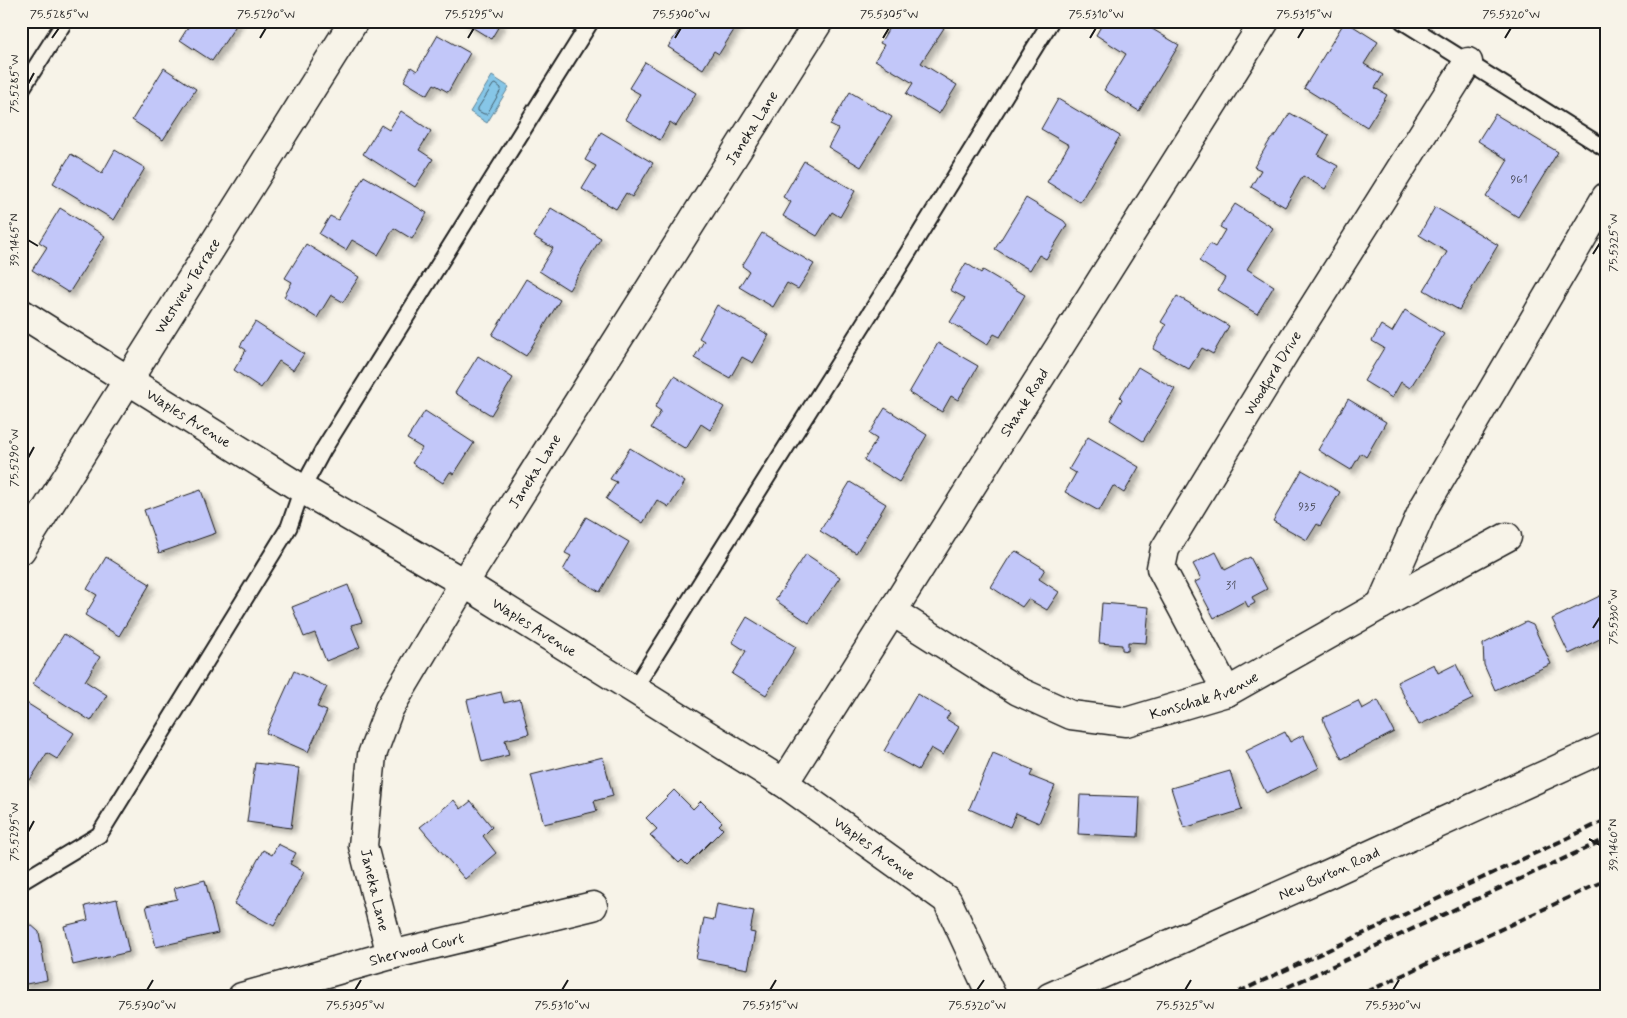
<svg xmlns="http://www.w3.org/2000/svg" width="1627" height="1018" font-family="Mynerve,sans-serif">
  <defs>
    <filter id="shadow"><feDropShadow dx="4.5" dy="4.5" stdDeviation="2.5" flood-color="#0004"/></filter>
  </defs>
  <rect width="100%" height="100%" fill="#f7f3e8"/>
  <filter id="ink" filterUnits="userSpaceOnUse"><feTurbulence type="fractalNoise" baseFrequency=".02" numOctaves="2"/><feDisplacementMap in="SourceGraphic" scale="10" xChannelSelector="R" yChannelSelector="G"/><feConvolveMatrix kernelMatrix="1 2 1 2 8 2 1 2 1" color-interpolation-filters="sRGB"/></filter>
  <g filter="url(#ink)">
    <path fill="#86c6e7" stroke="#5c8296" d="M 492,76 L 509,87 L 487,123 L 470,112 Z"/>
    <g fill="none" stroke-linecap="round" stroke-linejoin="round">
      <path stroke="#46606d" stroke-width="1" d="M 496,84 L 501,88 L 501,90 L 487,114 L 484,114 L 478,111 L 478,108 L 493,85 Z"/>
    </g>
    <path fill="#c2c7f9" stroke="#1c1c1c" filter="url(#shadow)" d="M 192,21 L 239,21 L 212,61 L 180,40 Z
      M 462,21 L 502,21 L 491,39 Z
      M 678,21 L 737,21 L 739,22 L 719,54 L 714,51 L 703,69 L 668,47 L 683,24 Z
      M 893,21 L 933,21 L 944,28 L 921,63 L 957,85 L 939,114 L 906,94 L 913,83 L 875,60 L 884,45 L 880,43 Z
      M 1104,21 L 1139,21 L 1179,45 L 1139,111 L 1104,90 L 1126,54 L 1096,35 Z
      M 1345,21 L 1378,42 L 1364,64 L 1383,75 L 1375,88 L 1387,95 L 1367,127 L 1304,88 Z
      M 438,35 L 470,53 L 448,92 L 434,84 L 427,95 L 404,81 L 411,67 L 417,71 Z
      M 645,62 L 696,93 L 676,126 L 670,122 L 660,140 L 625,119 L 640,94 L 629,88 Z
      M 164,68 L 196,89 L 163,140 L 132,120 Z
      M 850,92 L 892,117 L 861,167 L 828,147 L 838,129 L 830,125 Z
      M 1058,99 L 1120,136 L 1080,202 L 1047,182 L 1069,145 L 1041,129 Z
      M 401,111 L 431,131 L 419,150 L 433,159 L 415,187 L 363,154 L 381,125 L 389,130 Z
      M 1290,113 L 1329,135 L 1318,155 L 1338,166 L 1325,189 L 1303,176 L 1285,207 L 1251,187 L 1261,170 L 1254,167 L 1270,140 L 1277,134 Z
      M 1495,114 L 1558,152 L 1518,217 L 1486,197 L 1508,160 L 1478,141 Z
      M 601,132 L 653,163 L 632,197 L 626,193 L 616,209 L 582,189 L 596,166 L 585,160 Z
      M 115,150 L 145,168 L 114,220 L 53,183 L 71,154 L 102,173 Z
      M 804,161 L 855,191 L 840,217 L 832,212 L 817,236 L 783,216 L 791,202 L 783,197 Z
      M 364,176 L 427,213 L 412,239 L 394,228 L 378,255 L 352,240 L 346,250 L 319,234 L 330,216 L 338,220 Z
      M 1026,198 L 1064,221 L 1067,225 L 1046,259 L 1039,255 L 1030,270 L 995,249 Z
      M 1235,204 L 1273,228 L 1247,269 L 1274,286 L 1257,314 L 1218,290 L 1225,278 L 1199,261 L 1210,244 L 1215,247 L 1225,230 L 1220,227 Z
      M 1435,207 L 1498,245 L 1459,310 L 1424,290 L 1447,252 L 1419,235 Z
      M 60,208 L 105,236 L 69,293 L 32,270 L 47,247 L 39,242 Z
      M 551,208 L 601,238 L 569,290 L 539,271 L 553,248 L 534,237 Z
      M 762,233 L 814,264 L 798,289 L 787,283 L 773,307 L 739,287 L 749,271 L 742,266 Z
      M 306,244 L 359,277 L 343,302 L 331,295 L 317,318 L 284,297 L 292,282 L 285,278 Z
      M 966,263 L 981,273 L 983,270 L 1025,295 L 1000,337 L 994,334 L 987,345 L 950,322 L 965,298 L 950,290 Z
      M 526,279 L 560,300 L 526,356 L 492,335 Z
      M 1177,296 L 1229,326 L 1213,354 L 1202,348 L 1189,369 L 1153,349 L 1166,325 L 1161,322 Z
      M 717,305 L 769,335 L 753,363 L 742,357 L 730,378 L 694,358 L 704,341 L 699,338 Z
      M 1405,310 L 1444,334 L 1410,388 L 1401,382 L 1392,398 L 1364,381 L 1384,348 L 1372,341 L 1381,325 L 1392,332 Z
      M 255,322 L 304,354 L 293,370 L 279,361 L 261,388 L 234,370 L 246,350 L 240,346 Z
      M 938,343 L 978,366 L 958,400 L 951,396 L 942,412 L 909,393 Z
      M 478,356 L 513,378 L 491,415 L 455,393 Z
      M 1138,367 L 1175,389 L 1143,441 L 1110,420 L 1122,399 L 1120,397 Z
      M 674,376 L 724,407 L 710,430 L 701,424 L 686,449 L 651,428 L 661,411 L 655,407 Z
      M 1348,399 L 1386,422 L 1366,457 L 1361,453 L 1351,470 L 1318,450 Z
      M 885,408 L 927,435 L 899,482 L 864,460 L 877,439 L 869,434 Z
      M 425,411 L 474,443 L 454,474 L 450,472 L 443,483 L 412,463 L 422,448 L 407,439 Z
      M 1088,437 L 1139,467 L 1124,493 L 1113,486 L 1099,511 L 1065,492 L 1076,473 L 1069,469 Z
      M 630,448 L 685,482 L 669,507 L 657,500 L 643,523 L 606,499 L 617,482 L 610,479 Z
      M 1302,470 L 1340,492 L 1320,526 L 1317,524 L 1307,540 L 1273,521 Z
      M 850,482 L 886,504 L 856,553 L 820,531 Z
      M 201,490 L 216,533 L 159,553 L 144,510 Z
      M 586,517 L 629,542 L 600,592 L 563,570 L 571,556 L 565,553 Z
      M 1016,551 L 1045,569 L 1039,579 L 1059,592 L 1047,610 L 1028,599 L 1022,607 L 991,587 L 1010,556 Z
      M 1216,552 L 1225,570 L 1250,557 L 1267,589 L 1252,597 L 1255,603 L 1248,607 L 1245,601 L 1214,618 L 1195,582 L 1201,579 L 1193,564 Z
      M 806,554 L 840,577 L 809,623 L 775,600 Z
      M 106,557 L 150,584 L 119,636 L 85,615 L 97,595 L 87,589 Z
      M 348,585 L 362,622 L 351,625 L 360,647 L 326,661 L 315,633 L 304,637 L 292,607 Z
      M 1606,593 L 1606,636 L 1569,654 L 1552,619 Z
      M 1102,603 L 1149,607 L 1146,643 L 1128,642 L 1128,651 L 1122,650 L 1122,645 L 1099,643 Z
      M 747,617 L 796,647 L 766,695 L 732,674 L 746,651 L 732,642 Z
      M 1526,622 L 1533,625 L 1551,664 L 1495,690 L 1484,665 L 1483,644 Z
      M 64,634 L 100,657 L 85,681 L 107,695 L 91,721 L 33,684 Z
      M 1434,664 L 1438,673 L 1456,664 L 1473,699 L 1419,725 L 1397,682 Z
      M 294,671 L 327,687 L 317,707 L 327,711 L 308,752 L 266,733 Z
      M 501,692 L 504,703 L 520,699 L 529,734 L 505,740 L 509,755 L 482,762 L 467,700 Z
      M 917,694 L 950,713 L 946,719 L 959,727 L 943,755 L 931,748 L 918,770 L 884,751 Z
      M 1378,700 L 1394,732 L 1342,759 L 1325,725 L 1323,718 L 1358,701 L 1362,709 Z
      M 25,702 L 74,733 L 57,759 L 47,753 L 30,780 L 21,775 L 21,708 Z
      M 1285,732 L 1290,742 L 1303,735 L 1319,768 L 1266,793 L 1246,751 Z
      M 993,753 L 1033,770 L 1030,776 L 1055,786 L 1039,823 L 1016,813 L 1010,827 L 969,809 Z
      M 603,757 L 613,796 L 594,801 L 597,811 L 544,824 L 531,775 Z
      M 255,763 L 299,768 L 291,828 L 247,822 Z
      M 1230,771 L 1242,810 L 1184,828 L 1171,788 Z
      M 674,790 L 693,809 L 701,801 L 722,822 L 719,825 L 723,829 L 687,865 L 682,860 L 679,863 L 650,835 L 657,829 L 646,818 Z
      M 1080,795 L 1140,797 L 1138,837 L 1078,834 Z
      M 454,800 L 461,809 L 471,801 L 492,827 L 483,836 L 496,853 L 465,879 L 420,827 Z
      M 278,844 L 296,853 L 290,864 L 304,872 L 274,926 L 234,904 L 263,850 L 272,855 Z
      M 205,880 L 218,933 L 156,947 L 146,906 L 177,899 L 174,888 Z
      M 117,899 L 129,952 L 73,965 L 64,926 L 88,920 L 85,906 Z
      M 717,904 L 754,911 L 750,932 L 755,933 L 748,969 L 696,959 L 704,918 L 714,920 Z
      M 21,923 L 29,923 L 39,932 L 47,980 L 21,985 Z"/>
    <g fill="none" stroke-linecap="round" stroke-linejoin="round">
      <g stroke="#1c1c1c" stroke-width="19">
        <path id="service" d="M 1402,21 L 1606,149
          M 21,90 L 65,21
          M 634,689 L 893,277 L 1051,21
          M 21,882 L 99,835 L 289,527 L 302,489 L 323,450 L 591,21"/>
      </g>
      <g stroke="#1c1c1c" stroke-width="31">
        <g id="minor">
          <path id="s1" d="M 21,313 L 302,489 L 464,583 L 784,783 L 947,900 L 992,997"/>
          <path id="s2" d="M 21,550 L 354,21"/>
          <path d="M 1381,605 L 1424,507 L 1606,197"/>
          <path id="s3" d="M 893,612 L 1018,691 L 1071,715 L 1126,722 L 1227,692 L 1381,605 L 1507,537"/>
          <path id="s4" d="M 1227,692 L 1161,568 L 1165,549 L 1285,352 L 1468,62"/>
          <path id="s5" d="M 784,783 L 1265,21"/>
          <path id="s6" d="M 391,955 L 363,846 L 372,755 L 389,709 L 464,583 L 819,21"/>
          <path id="s7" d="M 242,997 L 391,955 L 593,906"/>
        </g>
      </g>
      <g stroke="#1c1c1c" stroke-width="31">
        <g id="tertiary">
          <path id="s8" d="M 1050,997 L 1326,875 L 1606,747"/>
        </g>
      </g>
      <use href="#service" stroke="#f7f3e8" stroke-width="15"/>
      <use href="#minor" stroke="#f7f3e8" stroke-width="28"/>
      <use href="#tertiary" stroke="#f7f3e8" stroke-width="28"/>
      <path stroke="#1c1c1c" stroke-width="4" stroke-dasharray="8 4" stroke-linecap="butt" d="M 1228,997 L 1606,820
        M 1266,997 L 1606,839
        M 1356,997 L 1606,880"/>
    </g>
  </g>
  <path fill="none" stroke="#1c1c1c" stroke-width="2" d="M 52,38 L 59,28M 260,38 L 266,28M 468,38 L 474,28M 675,38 L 681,28M 883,38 L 889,28M 1090,38 L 1096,28M 1298,38 L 1304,28M 1505,38 L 1511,28M 28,84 L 34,73M 28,240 L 38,246M 1593,254 L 1600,243M 28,458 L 34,447M 1593,628 L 1600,617M 28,832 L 34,821M 1589,839 L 1600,845M 147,990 L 153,980M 355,990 L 361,980M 562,990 L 568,980M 770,990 L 776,980M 977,990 L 984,980M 1185,990 L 1191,980M 1393,990 L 1399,980"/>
  <g text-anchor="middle" stroke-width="4" stroke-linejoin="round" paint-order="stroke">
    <g font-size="12" fill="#464753">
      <text x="1519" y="183">961</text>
      <text x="1307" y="510">935</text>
      <text x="1231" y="589">31</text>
    </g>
    <g font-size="15" fill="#1c1c1c" stroke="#f7f3e8">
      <text dy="5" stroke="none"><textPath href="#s6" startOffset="938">Janeka Lane</textPath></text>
      <text dy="5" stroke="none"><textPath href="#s2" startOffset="312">Westview Terrace</textPath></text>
      <text dy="5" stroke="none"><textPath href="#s4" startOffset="366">Woodford Drive</textPath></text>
      <text dy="5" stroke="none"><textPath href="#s5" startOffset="450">Shank Road</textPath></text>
      <text dy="5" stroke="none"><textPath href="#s1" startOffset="198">Waples Avenue</textPath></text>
      <text dy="5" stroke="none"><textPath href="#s6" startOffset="532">Janeka Lane</textPath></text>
      <text dy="5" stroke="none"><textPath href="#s1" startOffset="602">Waples Avenue</textPath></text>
      <text dy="5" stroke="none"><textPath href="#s3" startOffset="344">Konschak Avenue</textPath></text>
      <text dy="5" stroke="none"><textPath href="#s1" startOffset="1008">Waples Avenue</textPath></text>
      <text dy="5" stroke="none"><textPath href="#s8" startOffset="305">New Burton Road</textPath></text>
      <text transform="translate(375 890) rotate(77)" y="5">Janeka Lane</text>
      <text dy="5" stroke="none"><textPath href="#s7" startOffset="181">Sherwood Court</textPath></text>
    </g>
  </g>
  <rect width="1627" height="1018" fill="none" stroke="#f7f3e8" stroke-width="55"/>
  <rect x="28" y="28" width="1572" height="962" fill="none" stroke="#1c1c1c" stroke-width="2"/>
  <g font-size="12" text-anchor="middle" fill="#1c1c1c">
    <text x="59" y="18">75.5285°W</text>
    <text x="266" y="18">75.5290°W</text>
    <text x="474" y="18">75.5295°W</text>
    <text x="681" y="18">75.5300°W</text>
    <text x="889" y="18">75.5305°W</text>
    <text x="1096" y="18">75.5310°W</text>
    <text x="1304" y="18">75.5315°W</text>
    <text x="1511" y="18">75.5320°W</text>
    <text transform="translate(14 84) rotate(-90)" y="4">75.5285°W</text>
    <text transform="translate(14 240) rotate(-90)" y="4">39.1465°N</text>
    <text transform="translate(1613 243) rotate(-90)" y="4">75.5325°W</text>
    <text transform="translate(14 458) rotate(-90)" y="4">75.5290°W</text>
    <text transform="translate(1613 617) rotate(-90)" y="4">75.5330°W</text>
    <text transform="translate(14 832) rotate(-90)" y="4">75.5295°W</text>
    <text transform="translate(1613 845) rotate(-90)" y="4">39.1460°N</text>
    <text x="147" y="1009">75.5300°W</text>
    <text x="355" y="1009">75.5305°W</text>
    <text x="562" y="1009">75.5310°W</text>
    <text x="770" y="1009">75.5315°W</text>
    <text x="977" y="1009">75.5320°W</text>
    <text x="1185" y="1009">75.5325°W</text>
    <text x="1393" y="1009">75.5330°W</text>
  </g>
</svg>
